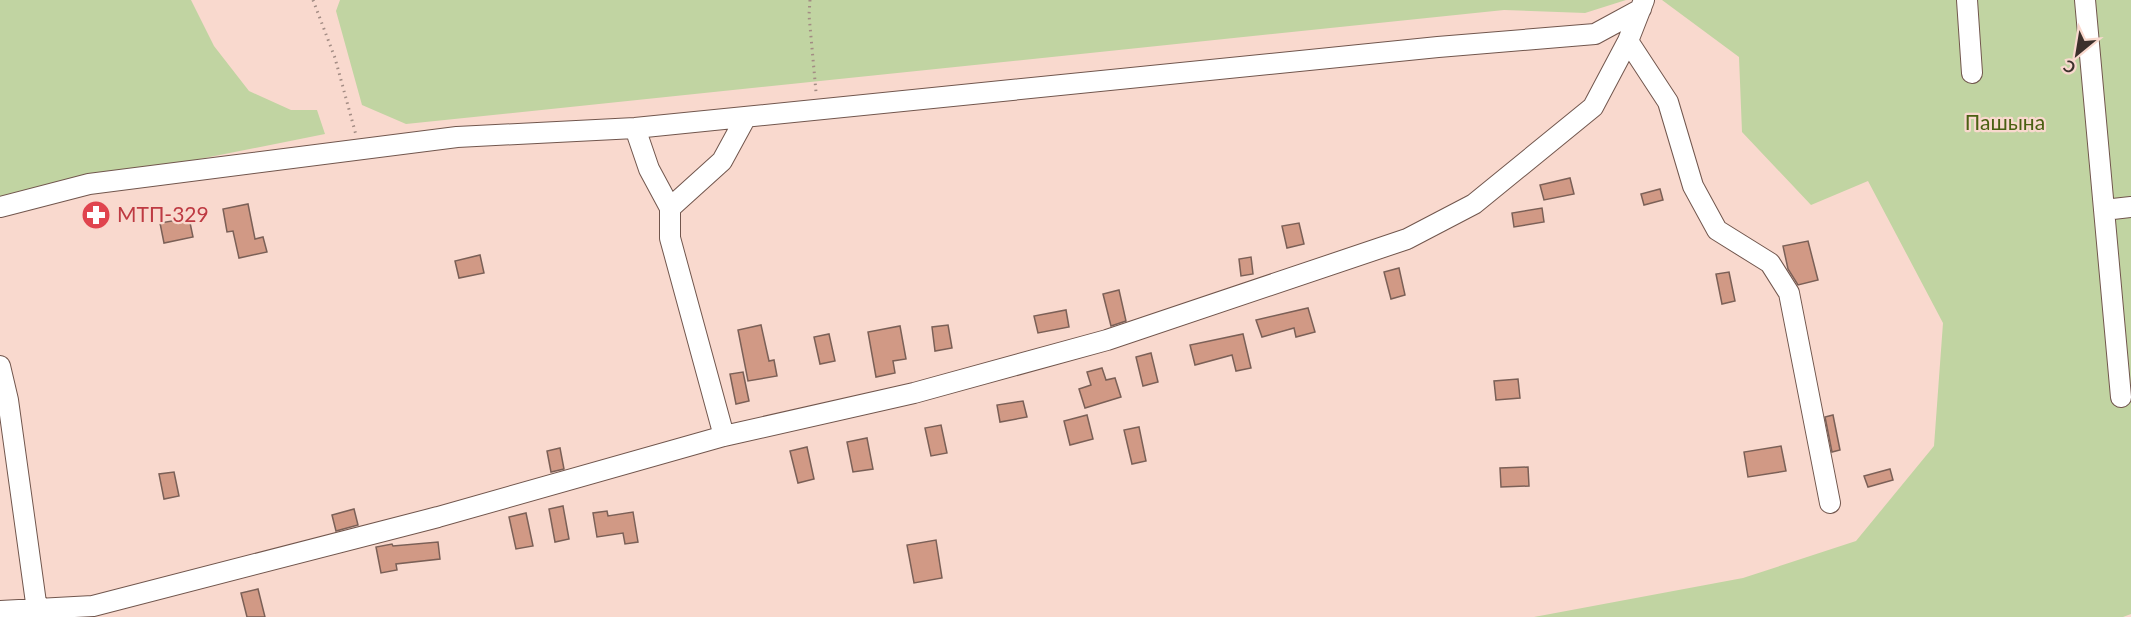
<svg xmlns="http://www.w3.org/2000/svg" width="2131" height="617" font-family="Lato,sans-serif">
  <rect width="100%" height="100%" fill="#f9d9ce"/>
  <path fill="#c1d4a2" d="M 0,0 L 191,0 L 214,46 L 249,91 L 291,110 L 317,110 L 325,134 L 0,199 Z
    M 340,0 L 1626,0 L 1585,13 L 1504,10 L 406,124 L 362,105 L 336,11 Z
    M 1662,0 L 2131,0 L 2131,614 L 2123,617 L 1534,617 L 1743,578 L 1856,541 L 1934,446 L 1943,323 L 1868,181 L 1811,205 L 1742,132 L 1739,57 Z"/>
  <path fill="#d19985" stroke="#7b6057" stroke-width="1.5" d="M 1570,178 L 1574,194 L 1544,200 L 1540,185 Z
    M 1660,189 L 1663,200 L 1644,205 L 1641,194 Z
    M 248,204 L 255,239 L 263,237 L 267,252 L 239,258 L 233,231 L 227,232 L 223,209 Z
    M 1542,208 L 1544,222 L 1514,227 L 1512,213 Z
    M 189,218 L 193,237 L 164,243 L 160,223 Z
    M 1299,223 L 1304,244 L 1287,248 L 1282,226 Z
    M 1808,241 L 1818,280 L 1798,285 L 1788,269 L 1783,246 Z
    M 480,255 L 484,273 L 459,278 L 455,261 Z
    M 1251,257 L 1253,274 L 1241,276 L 1239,259 Z
    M 1399,268 L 1405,295 L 1391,299 L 1384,272 Z
    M 1729,272 L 1735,301 L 1722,304 L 1716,274 Z
    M 1119,290 L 1126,321 L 1111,326 L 1103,294 Z
    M 1308,308 L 1315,332 L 1296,337 L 1294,328 L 1262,337 L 1256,320 Z
    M 1066,310 L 1069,327 L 1038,333 L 1034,316 Z
    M 761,325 L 769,361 L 774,360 L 777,376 L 748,381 L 738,330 Z
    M 948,325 L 952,348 L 935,351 L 932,327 Z
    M 900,326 L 906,359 L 893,361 L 895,373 L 876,377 L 868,332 Z
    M 829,334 L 835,361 L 820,364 L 814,337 Z
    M 1243,334 L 1251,368 L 1236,371 L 1232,355 L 1195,365 L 1190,345 Z
    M 1151,353 L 1158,382 L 1143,386 L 1136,357 Z
    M 1102,368 L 1106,380 L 1115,378 L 1121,397 L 1085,408 L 1079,389 L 1091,385 L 1087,372 Z
    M 743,372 L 749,401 L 736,404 L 730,374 Z
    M 1518,379 L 1520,398 L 1496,400 L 1494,381 Z
    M 1023,401 L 1027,417 L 1000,422 L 997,405 Z
    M 1087,415 L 1093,439 L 1070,445 L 1064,421 Z
    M 1833,415 L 1840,450 L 1832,452 L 1825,417 Z
    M 941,425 L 947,453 L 931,456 L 925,428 Z
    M 1139,427 L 1146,461 L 1132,464 L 1124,430 Z
    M 867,438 L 873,469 L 853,472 L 847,442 Z
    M 1781,446 L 1786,471 L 1748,477 L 1744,452 Z
    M 807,447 L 814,479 L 798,483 L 790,451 Z
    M 560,448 L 564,469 L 551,472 L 547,451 Z
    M 1528,467 L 1529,486 L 1501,487 L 1500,468 Z
    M 1890,469 L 1893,480 L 1868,487 L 1864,476 Z
    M 174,472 L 179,496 L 164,499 L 159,474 Z
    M 563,506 L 569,539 L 555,542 L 549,509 Z
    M 354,509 L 358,525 L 336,531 L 332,515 Z
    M 607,511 L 608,516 L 633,512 L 638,542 L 625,544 L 623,533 L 597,537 L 593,513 Z
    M 526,513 L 533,546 L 516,549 L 509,517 Z
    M 936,540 L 942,578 L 914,583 L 907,545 Z
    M 438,542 L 440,559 L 396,564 L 397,570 L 381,573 L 376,547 L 392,544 L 393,546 Z
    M 258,589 L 265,617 L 247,617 L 241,593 Z"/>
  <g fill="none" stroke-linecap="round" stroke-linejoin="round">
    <g stroke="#71564d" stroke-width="22">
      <path id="minor" d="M 1967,0 L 1972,73
        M 2085,0 L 2121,397
        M 1628,41 L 1668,102 L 1693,186 L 1717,230 L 1770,263 L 1789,293 L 1830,503
        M 635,128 L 649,169 L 670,208 L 670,238 L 724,436
        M 0,207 L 89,184 L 457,137 L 635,128 L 1438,47 L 1595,34 L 1641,9
        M 670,208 L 722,161 L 746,117
        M 2104,210 L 2131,207
        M 0,366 L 8,400 L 37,610
        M 0,611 L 93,606 L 438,517 L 724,436 L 914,393 L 1107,340 L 1407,239 L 1474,204 L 1593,107 L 1628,41 L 1644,0"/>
    </g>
    <path stroke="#a38c84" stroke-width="3" stroke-dasharray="1.5 4.5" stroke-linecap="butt" d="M 313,0 L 335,58 L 356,135
      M 810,0 L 809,15 L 816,92"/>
    <use href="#minor" stroke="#fff" stroke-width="20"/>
  </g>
  <defs>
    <g id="pharmacy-disc" transform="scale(1.5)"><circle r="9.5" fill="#e0444e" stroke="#f9d9ce"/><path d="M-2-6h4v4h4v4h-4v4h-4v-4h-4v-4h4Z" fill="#fff"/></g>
  </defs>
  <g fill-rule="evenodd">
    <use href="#pharmacy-disc" x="96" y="215"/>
  </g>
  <g text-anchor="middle" stroke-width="4.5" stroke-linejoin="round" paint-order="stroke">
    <g font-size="21" fill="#4a6012" stroke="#f9d9ce">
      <text x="2005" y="130">Пашына</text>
    </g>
    <g font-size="21" fill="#be3a42" stroke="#f9d9ce" text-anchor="start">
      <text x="117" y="222">МТП-329</text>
    </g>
  </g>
  <g transform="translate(2077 54) rotate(210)" stroke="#f9d9ce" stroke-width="4.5" paint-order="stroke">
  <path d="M0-4.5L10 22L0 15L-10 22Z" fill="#3c302c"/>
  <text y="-9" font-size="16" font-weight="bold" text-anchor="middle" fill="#3c302c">С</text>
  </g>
</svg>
